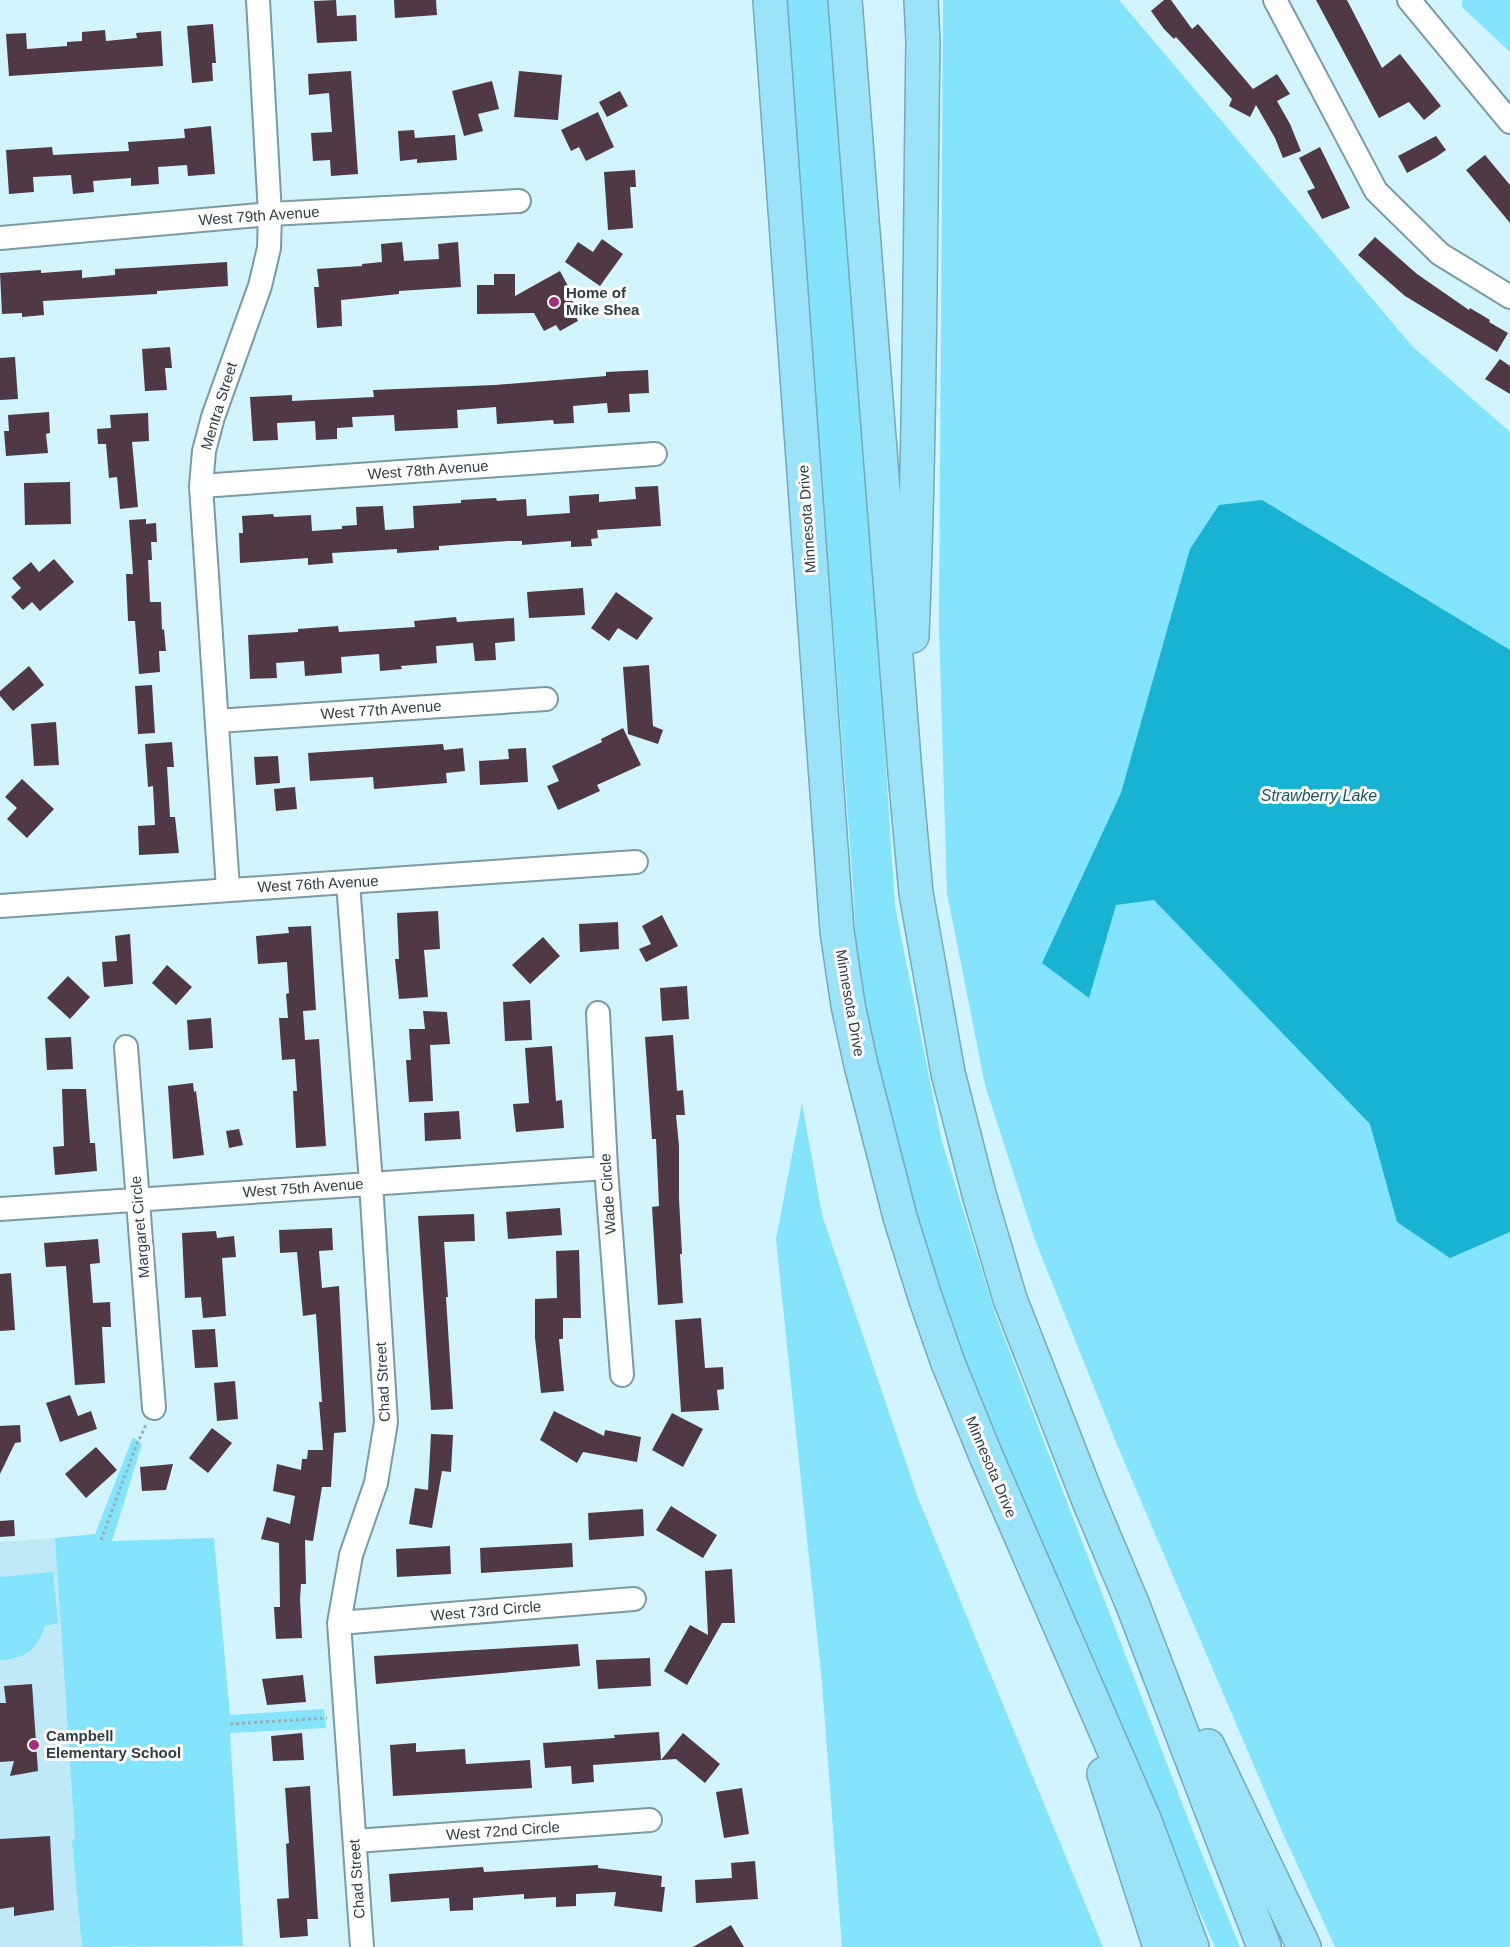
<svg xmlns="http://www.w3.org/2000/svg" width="1510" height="1947" font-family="Helvetica,sans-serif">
  <rect width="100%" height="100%" fill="#d2f4fe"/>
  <path fill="#bfe9f6" d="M 55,1538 L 82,1947 L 0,1947 L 0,1542 Z"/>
  <path fill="#84e3fd" d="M 785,0 L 834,0 L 856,307 L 895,906 L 942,1142 L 996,1316 L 1193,1832 L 1240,1947 L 1215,1947 L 1081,1642 L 949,1328 L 884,1097 L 857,968 L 853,884 Z
    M 943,0 L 1119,0 L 1413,347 L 1510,432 L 1510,1947 L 1335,1947 L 1281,1829 L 1118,1447 L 1035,1240 L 985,1085 L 947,893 L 939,626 Z
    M 1462,0 L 1510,0 L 1510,52 L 1462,7 Z
    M 802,1103 L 822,1215 L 918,1498 L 1103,1947 L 842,1947 L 822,1683 L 776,1239 Z
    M 133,1437 L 142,1444 L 112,1541 L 214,1538 L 230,1715 L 324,1709 L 326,1728 L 230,1733 L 243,1946 L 82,1947 L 72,1840 L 75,1839 L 55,1538 L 95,1534 Z
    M 53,1572 L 58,1623 L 45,1626 C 37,1650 25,1659 0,1660 L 0,1577 Z"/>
  <path fill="#18b2d3" d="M 1262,500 L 1510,650 L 1510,1232 L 1450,1258 L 1397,1222 L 1370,1124 L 1154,900 L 1116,905 L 1089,998 L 1042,963 L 1121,793 L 1190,549 L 1219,505 Z"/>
  <path fill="#503945" d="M 336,0 L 337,16 L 356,15 L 357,41 L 317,43 L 314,1 Z
    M 394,0 L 436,0 L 437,15 L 395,18 Z
    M 1164,0 L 1171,0 L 1192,29 L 1198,24 L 1253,89 L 1277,74 L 1290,94 L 1277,101 L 1290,124 L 1301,151 L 1283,158 L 1275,138 L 1256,105 L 1250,117 L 1229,106 L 1232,99 L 1176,37 L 1174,39 L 1164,29 L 1151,11 Z
    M 1316,0 L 1347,0 L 1382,68 L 1400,54 L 1441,106 L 1424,120 L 1409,102 L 1379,118 Z
    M 213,24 L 216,63 L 212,63 L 213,81 L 192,83 L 187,26 Z
    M 105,30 L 106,41 L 137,38 L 136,33 L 161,31 L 163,66 L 9,76 L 6,34 L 26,33 L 27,49 L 67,46 L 67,42 L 82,41 L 82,32 Z
    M 351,71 L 358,174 L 331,176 L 330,160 L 313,161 L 311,133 L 332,132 L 329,93 L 309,95 L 308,74 Z
    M 519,71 L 562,75 L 558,120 L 514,117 Z
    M 492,81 L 499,109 L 478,114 L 483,131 L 464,136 L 452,91 Z
    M 620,91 L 628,106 L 607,117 L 599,102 Z
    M 598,112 L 614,147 L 586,161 L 579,147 L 571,151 L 561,130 Z
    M 211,126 L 215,174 L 188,176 L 187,165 L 158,167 L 159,184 L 131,186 L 131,178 L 93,181 L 94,192 L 73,194 L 71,175 L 33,177 L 34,192 L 9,194 L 6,150 L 52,147 L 53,155 L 129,151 L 128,142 L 185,138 L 184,129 Z
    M 414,130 L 415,138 L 455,135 L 457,160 L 417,163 L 417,159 L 400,161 L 398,131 Z
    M 1436,136 L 1446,150 L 1436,157 L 1407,173 L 1398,156 Z
    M 1320,147 L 1350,208 L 1322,219 L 1307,191 L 1315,188 L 1299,158 Z
    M 1485,155 L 1510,185 L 1510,223 L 1466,170 Z
    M 635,170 L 636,187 L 630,187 L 633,228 L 608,230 L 604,172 Z
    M 1375,237 L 1417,274 L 1469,310 L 1470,308 L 1490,320 L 1489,322 L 1508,333 L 1497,352 L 1405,296 L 1358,255 Z
    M 602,239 L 623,254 L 600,286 L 565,262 L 578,242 L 593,252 Z
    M 402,242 L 404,261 L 439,259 L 438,244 L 458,242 L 461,287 L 399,291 L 399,294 L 341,300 L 342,326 L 317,328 L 314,287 L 319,287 L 317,269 L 362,266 L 362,264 L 382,262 L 381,244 Z
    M 227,262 L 228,286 L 157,291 L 157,294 L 43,301 L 44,315 L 22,317 L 22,313 L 2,314 L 0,273 L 41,270 L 41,273 L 82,270 L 82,278 L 115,275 L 115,269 Z
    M 560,271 L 569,288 L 566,290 L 578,311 L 574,313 L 578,321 L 560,331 L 556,325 L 544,331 L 534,313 L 477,314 L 477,285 L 494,285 L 494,274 L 515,274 L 515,296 Z
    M 170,347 L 172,368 L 165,368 L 167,390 L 145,391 L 142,349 Z
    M 15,357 L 18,399 L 0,400 L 0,358 Z
    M 1500,359 L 1510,366 L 1510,394 L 1485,379 Z
    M 648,370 L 649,393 L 629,394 L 630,412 L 608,413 L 607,403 L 573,406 L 574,423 L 554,424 L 553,420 L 497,424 L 496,407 L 457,410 L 458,428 L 395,431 L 394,415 L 352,417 L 353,427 L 337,428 L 337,439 L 316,440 L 315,421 L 277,423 L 278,440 L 253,441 L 250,397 L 292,395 L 292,401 L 374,397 L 373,390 L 495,385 L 606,376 L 606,372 Z
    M 49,412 L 50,433 L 46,434 L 48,453 L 6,456 L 4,431 L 9,431 L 8,415 Z
    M 148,413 L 149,441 L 132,442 L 138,507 L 120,509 L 117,477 L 109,478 L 106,444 L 98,444 L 97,429 L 111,428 L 110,415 Z
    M 70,482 L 71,524 L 25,525 L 24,483 Z
    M 658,486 L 661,526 L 597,530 L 598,538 L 591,539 L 592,546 L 571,547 L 571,541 L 522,545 L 522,541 L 508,541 L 439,546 L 439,550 L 397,553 L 397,549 L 332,553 L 333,563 L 308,565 L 308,558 L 240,563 L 239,533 L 243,533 L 242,516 L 273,514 L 274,517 L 311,515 L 312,531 L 342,529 L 342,526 L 357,525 L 356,507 L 383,506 L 385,530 L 414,528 L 413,506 L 461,503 L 461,500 L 496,498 L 497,501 L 526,499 L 527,516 L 556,514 L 570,513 L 569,496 L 599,494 L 599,502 L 636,499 L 635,487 Z
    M 146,519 L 146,524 L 156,523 L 157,542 L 151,542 L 152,560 L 148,560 L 150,602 L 161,602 L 162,630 L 164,629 L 166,651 L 159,651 L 160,672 L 139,674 L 135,621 L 128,621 L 126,574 L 133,574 L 129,520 Z
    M 54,559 L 74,582 L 40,611 L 32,602 L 23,610 L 11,597 L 21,588 L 12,578 L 31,562 L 39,572 Z
    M 583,588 L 585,615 L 529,618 L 527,592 Z
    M 616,592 L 653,618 L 637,640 L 618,628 L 609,641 L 591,628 Z
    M 456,617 L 457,622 L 514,618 L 515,641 L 495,643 L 496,660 L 475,661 L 473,643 L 436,646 L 437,663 L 401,666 L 402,669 L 380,671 L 379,654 L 341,657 L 342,673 L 305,676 L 304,661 L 276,663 L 277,678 L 250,679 L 248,635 L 298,632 L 298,629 L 338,626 L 339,632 L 415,627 L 414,621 Z
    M 649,665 L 653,726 L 663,730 L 658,744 L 628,734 L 623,667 Z
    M 29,666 L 44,685 L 13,711 L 0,696 L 0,691 Z
    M 152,685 L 155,733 L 138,734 L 135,686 Z
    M 56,722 L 59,765 L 34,766 L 31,724 Z
    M 623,728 L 641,765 L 597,785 L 600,791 L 558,810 L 547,786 L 559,781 L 552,766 L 602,742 L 601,739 Z
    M 172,742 L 174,767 L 167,767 L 170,817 L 175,817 L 179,853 L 139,855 L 138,826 L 155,825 L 153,786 L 148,787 L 145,744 Z
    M 443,744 L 444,750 L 463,748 L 465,771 L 446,773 L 447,783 L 374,789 L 373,777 L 310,781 L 308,753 Z
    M 526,748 L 528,782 L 480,785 L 479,761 L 509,759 L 508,749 Z
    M 278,756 L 280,783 L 256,785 L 254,757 Z
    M 22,779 L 54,809 L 27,838 L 7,819 L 17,808 L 5,797 Z
    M 295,787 L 297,809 L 276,811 L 274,789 Z
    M 438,911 L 440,949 L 424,950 L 428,997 L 399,999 L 395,959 L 399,959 L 397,913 Z
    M 662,915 L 678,946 L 646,962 L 639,949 L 651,944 L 642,926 Z
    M 618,922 L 619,949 L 580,952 L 579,924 Z
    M 311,926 L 316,1010 L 303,1011 L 305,1040 L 319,1039 L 326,1146 L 296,1148 L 293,1091 L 297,1091 L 295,1059 L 282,1060 L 279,1018 L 288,1018 L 286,994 L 289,993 L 287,962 L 258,964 L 256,936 L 289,933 L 288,927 Z
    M 130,934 L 133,984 L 104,987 L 102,962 L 117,961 L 115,936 Z
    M 543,937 L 560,956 L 530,984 L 512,965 Z
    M 167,965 L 192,987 L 176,1005 L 152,983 Z
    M 68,976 L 90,997 L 70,1019 L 47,998 Z
    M 687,986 L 689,1019 L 662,1021 L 660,988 Z
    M 530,1000 L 532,1040 L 505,1041 L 503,1002 Z
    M 423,1011 L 447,1012 L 450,1044 L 430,1045 L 433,1101 L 409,1102 L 406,1060 L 411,1060 L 409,1029 L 425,1029 Z
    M 211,1018 L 213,1048 L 189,1050 L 187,1020 Z
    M 673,1035 L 677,1091 L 683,1090 L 685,1115 L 676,1115 L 679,1146 L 679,1199 L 682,1254 L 680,1254 L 683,1303 L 658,1305 L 652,1207 L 659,1206 L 656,1139 L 652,1139 L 645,1037 Z
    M 71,1037 L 73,1069 L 47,1070 L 45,1038 Z
    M 552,1046 L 556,1101 L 562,1100 L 564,1128 L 516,1132 L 513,1104 L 529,1103 L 525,1048 Z
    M 193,1083 L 194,1092 L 196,1091 L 204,1155 L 173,1159 L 168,1086 Z
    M 62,1089 L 86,1089 L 90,1143 L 95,1143 L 97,1171 L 55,1175 L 53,1147 L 64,1146 Z
    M 459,1111 L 461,1139 L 425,1141 L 424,1113 Z
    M 239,1129 L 243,1145 L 229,1148 L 226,1131 Z
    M 560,1208 L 562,1235 L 508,1239 L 506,1212 Z
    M 474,1214 L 475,1241 L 444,1242 L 448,1297 L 446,1297 L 453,1409 L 431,1410 L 418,1216 Z
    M 332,1228 L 333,1250 L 319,1251 L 322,1288 L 339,1286 L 346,1432 L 334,1433 L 331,1487 L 322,1487 L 313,1541 L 305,1540 L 306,1584 L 301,1584 L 300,1599 L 302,1638 L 276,1639 L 274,1607 L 280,1607 L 279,1543 L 261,1539 L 267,1517 L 290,1524 L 295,1496 L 273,1491 L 277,1464 L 301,1470 L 302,1459 L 307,1459 L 308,1450 L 323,1450 L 319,1402 L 322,1402 L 316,1314 L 303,1316 L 297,1252 L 280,1253 L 279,1230 Z
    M 216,1231 L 217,1238 L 234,1236 L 236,1257 L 222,1258 L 226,1316 L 203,1318 L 201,1297 L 185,1298 L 182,1233 Z
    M 98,1239 L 100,1263 L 90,1264 L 93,1303 L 110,1302 L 111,1327 L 102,1327 L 105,1383 L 75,1385 L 66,1266 L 46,1267 L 44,1243 Z
    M 579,1250 L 581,1318 L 563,1318 L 563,1339 L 559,1339 L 564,1391 L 541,1393 L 535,1338 L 535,1299 L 557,1298 L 556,1251 Z
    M 11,1273 L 15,1330 L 0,1331 L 0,1274 Z
    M 701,1318 L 705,1368 L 723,1367 L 724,1389 L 717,1390 L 719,1410 L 681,1412 L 675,1320 Z
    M 215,1329 L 218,1367 L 195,1368 L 192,1330 Z
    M 235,1381 L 238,1419 L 217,1421 L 214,1383 Z
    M 70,1395 L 78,1416 L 91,1411 L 97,1429 L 60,1442 L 46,1403 Z
    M 554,1411 L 604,1436 L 605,1430 L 641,1437 L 637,1462 L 583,1452 L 577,1463 L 540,1440 Z
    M 672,1413 L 703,1429 L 683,1467 L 652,1450 Z
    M 20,1425 L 21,1442 L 15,1443 L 0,1474 L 0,1426 Z
    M 212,1428 L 232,1443 L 208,1473 L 189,1458 Z
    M 431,1434 L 453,1435 L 451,1472 L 442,1471 L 432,1528 L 409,1524 L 415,1488 L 428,1490 Z
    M 96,1447 L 117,1470 L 86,1498 L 65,1474 Z
    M 173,1464 L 166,1490 L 142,1491 L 140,1467 Z
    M 671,1506 L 717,1535 L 703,1558 L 656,1530 Z
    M 643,1509 L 644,1536 L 589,1540 L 588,1513 Z
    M 14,1520 L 15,1536 L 0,1537 L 0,1521 Z
    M 572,1543 L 573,1567 L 481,1573 L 480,1548 Z
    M 450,1546 L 451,1574 L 397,1577 L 396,1549 Z
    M 732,1569 L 735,1623 L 722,1623 L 687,1685 L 664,1671 L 690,1625 L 708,1635 L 705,1571 Z
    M 578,1644 L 580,1666 L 376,1684 L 374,1656 Z
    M 650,1658 L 651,1686 L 598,1689 L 596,1660 Z
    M 303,1675 L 306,1702 L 267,1705 L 262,1679 Z
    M 32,1684 L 38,1771 L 10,1776 L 14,1761 L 0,1762 L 0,1703 L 6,1703 L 4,1686 Z
    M 659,1732 L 661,1760 L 683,1733 L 720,1764 L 705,1783 L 676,1759 L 593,1765 L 594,1782 L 572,1784 L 571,1766 L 545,1768 L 543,1743 L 615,1738 L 614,1735 Z
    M 302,1733 L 304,1760 L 273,1761 L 271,1736 Z
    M 416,1743 L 416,1752 L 465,1749 L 466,1764 L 530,1760 L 532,1788 L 393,1796 L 390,1745 Z
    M 310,1786 L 318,1919 L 307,1919 L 308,1936 L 280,1938 L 277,1899 L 289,1898 L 286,1844 L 289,1843 L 285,1788 Z
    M 742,1788 L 749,1834 L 724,1838 L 716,1792 Z
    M 50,1836 L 54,1910 L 14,1916 L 14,1907 L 0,1909 L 0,1839 Z
    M 755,1861 L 758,1899 L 696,1903 L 695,1880 L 732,1878 L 731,1863 Z
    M 598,1865 L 598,1868 L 662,1876 L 661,1887 L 665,1887 L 662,1912 L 614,1906 L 616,1892 L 576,1894 L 576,1906 L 556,1907 L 556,1897 L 524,1899 L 524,1894 L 473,1898 L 473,1910 L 450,1911 L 449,1898 L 391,1902 L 389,1874 L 483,1867 L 484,1872 Z
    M 731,1925 L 744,1947 L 693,1947 Z"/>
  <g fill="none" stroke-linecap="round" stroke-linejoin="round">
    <g stroke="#7b9aa4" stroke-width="26">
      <path id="minor" d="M 1275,0 L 1376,191 L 1440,254 L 1510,297
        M 1409,0 L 1510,122
        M 0,238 L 270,214 L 519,201
        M 201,486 L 655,454
        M 217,721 L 546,699
        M 348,883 L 371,1183 L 386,1422 L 376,1483 L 351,1555 L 339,1623 L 362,1947
        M 228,889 L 201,486 L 204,451 L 213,417 L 260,286 L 269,248 L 270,214 L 258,0
        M 0,906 L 636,862
        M 598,1013 L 606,1168 L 622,1375
        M 126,1047 L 154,1408
        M 0,1209 L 606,1168
        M 339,1623 L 634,1599
        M 355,1841 L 650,1820"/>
    </g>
    <g stroke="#76a9b8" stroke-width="36">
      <path id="highway" d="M 770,0 L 837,931 L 848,1005 L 861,1065 L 900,1217 L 925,1297 L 948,1363 L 986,1456 L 1144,1819 L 1192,1947
        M 845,0 L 905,773 L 916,893 L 948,1073 L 979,1194 L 1010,1299 L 1089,1501 L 1132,1603 L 1264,1947
        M 912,636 C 920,438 920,239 923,41 L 921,0
        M 1208,1746 L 1304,1947
        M 1104,1774 L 1160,1947"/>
    </g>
    <path stroke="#96b0b7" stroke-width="3" stroke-dasharray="3 3" stroke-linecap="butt" d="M 101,1540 L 136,1446 L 146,1425
      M 230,1724 L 327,1718"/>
    <use href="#minor" stroke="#fff" stroke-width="22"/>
    <use href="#highway" stroke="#9be3f8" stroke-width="33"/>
  </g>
  <g fill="#aa2c7c" stroke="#fff" stroke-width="2">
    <circle cx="554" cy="302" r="6"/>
    <circle cx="34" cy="1745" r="6"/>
  </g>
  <g text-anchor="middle" stroke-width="6" stroke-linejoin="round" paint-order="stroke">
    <g font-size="15" fill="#303d41" stroke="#fff">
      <text transform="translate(259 216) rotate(-4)" y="5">West 79th Avenue</text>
      <text transform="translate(219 406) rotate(-73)" y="5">Mentra Street</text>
      <text transform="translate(428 470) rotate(-4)" y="5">West 78th Avenue</text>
      <text transform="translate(807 519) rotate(-94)" y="5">Minnesota Drive</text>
      <text transform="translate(381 710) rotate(-4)" y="5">West 77th Avenue</text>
      <text transform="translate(318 884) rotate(-3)" y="5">West 76th Avenue</text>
      <text transform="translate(850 1003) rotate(80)" y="5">Minnesota Drive</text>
      <text transform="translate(303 1188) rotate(-4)" y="5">West 75th Avenue</text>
      <text transform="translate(608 1194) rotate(-94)" y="5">Wade Circle</text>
      <text transform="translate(140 1227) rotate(-95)" y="5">Margaret Circle</text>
      <text transform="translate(383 1382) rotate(-93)" y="5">Chad Street</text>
      <text transform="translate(991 1467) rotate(67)" y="5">Minnesota Drive</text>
      <text transform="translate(486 1611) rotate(-5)" y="5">West 73rd Circle</text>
      <text transform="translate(503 1831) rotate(-4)" y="5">West 72nd Circle</text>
      <text transform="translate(357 1879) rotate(-94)" y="5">Chad Street</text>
    </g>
    <g font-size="15" font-weight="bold" fill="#303d41" stroke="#fff" text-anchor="start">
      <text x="566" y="298">Home of<tspan x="566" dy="17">Mike Shea</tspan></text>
      <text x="46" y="1741">Campbell<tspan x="46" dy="17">Elementary School</tspan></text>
    </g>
    <g font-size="16" font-style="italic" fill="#1a5260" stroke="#fff">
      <text x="1319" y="801">Strawberry Lake</text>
    </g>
  </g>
</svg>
